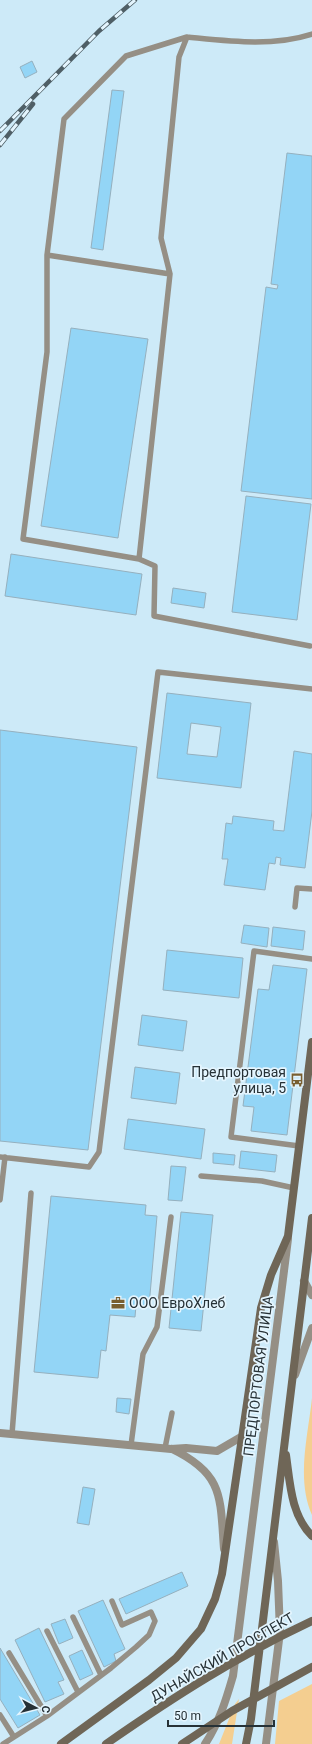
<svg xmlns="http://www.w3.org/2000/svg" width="312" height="1744" font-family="Roboto,sans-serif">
  <rect width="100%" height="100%" fill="#cdeaf8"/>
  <path fill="#f4ce90" d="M 312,1398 L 312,1515 C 296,1479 308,1436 312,1398 Z
    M 312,1684 L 312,1744 L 275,1744 L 279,1701 Z
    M 239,1699 L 232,1744 L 219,1744 L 235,1704 Z"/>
  <path fill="#93d5f6" stroke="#95b0be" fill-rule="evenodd" d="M 32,61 L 37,72 L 25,78 L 20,67 Z
    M 112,90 L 124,91 L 103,250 L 91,248 Z
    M 287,153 L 312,156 L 312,499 L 241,491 L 266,287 L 277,289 L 278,285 L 271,284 Z
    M 71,328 L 148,339 L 118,538 L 41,526 Z
    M 246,496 L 311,504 L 297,620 L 232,612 Z
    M 11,554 L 142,574 L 136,615 L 5,596 Z
    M 173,588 L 206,593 L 204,608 L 171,603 Z
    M 167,693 L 251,703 L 241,788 L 157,778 ZM 191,723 L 221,727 L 217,757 L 187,754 Z
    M 0,730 L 137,747 L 88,1150 L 0,1141 Z
    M 294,751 L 312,754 L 312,811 L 305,868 L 280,865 L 281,858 L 276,857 L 275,864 L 269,863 L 265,890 L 224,885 L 228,859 L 222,859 L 226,823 L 232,824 L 233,816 L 274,821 L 273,830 L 284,831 Z
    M 244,925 L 269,928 L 267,947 L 241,943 Z
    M 273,927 L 305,931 L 303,950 L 271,946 Z
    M 167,950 L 243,958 L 239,998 L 163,990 Z
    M 273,965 L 307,969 L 287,1135 L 251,1131 L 254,1107 L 243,1106 L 258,989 L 269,990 Z
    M 142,1015 L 187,1021 L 183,1051 L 138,1045 Z
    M 135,1067 L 180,1073 L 176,1104 L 131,1098 Z
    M 128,1119 L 205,1129 L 201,1159 L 124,1149 Z
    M 241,1151 L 277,1155 L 275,1172 L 239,1168 Z
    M 213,1153 L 235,1155 L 234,1165 L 213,1163 Z
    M 171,1166 L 186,1167 L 182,1201 L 168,1200 Z
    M 51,1196 L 146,1205 L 145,1215 L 157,1216 L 149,1306 L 136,1305 L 135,1317 L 110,1315 L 106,1351 L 101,1350 L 98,1378 L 34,1372 Z
    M 181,1212 L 213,1215 L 201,1331 L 169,1328 Z
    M 117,1398 L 131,1399 L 129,1414 L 116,1412 Z
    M 83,1487 L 95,1489 L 89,1525 L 77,1523 Z
    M 182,1572 L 188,1586 L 126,1614 L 119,1599 Z
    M 103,1600 L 125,1649 L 114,1654 L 116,1661 L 104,1667 L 78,1611 Z
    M 65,1619 L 73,1638 L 59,1644 L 51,1624 Z
    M 39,1628 L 64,1680 L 58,1682 L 64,1694 L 45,1702 L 15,1640 Z
    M 0,1648 L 40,1715 L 18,1728 L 0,1699 Z
    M 82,1650 L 93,1674 L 80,1680 L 69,1656 Z"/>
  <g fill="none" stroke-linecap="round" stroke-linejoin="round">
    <path stroke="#958f85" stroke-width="5.5" d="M 47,255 L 170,274
      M 139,559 L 23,539 L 47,352 L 47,255 L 64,119 L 126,56 L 187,37
      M 310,646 L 154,616 L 155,566 L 139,559 L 170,274 L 161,238 L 179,57 L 187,37 C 228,41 272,47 312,34
      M 295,907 L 297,888 L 312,889
      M 299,1146 L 231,1137 L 254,951 L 312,959
      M 0,1157 L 89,1167 L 99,1152 L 158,672 L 312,689
      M 201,1176 L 262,1181 L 294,1188
      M 0,1200 L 5,1157
      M 12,1434 L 31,1193
      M 131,1445 L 143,1354 L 157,1327 L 171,1217
      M 165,1448 L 172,1413
      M 73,1617 L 101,1675
      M 47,1631 L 78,1692
      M 9,1653 L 47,1716 L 111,1668 L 136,1647 L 149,1635 L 155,1621 L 151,1612 L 122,1625 L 112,1601
      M 0,1715 L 14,1737
      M 3,1744 L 47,1716"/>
    <path stroke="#958f85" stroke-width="8" d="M 304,1281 L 312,1295
      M 295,1375 L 312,1328
      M 0,1433 L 171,1449 L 186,1448 L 217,1451 L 241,1437
      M 172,1449 C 224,1474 220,1497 224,1549"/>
    <path stroke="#958f85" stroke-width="8" d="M 205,1744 C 219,1723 226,1700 233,1676 L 288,1239
      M 266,1744 L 280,1632 L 278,1581 L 274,1542"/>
    <path stroke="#6f6657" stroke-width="8" d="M 286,1455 C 290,1483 291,1515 312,1536
      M 61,1744 L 149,1680 L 176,1658 L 201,1629 L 215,1599 L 222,1574 L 261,1308 L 271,1275 L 288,1236 L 312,1042
      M 106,1744 C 172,1698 239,1655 312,1621
      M 182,1744 L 232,1711 L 312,1667
      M 246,1744 L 251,1719 L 312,1218"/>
    <g stroke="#4f5f66" stroke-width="4.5">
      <path id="rail" d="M 0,131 L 99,31 L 135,0
        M 0,145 L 33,104"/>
    </g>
    <use href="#rail" stroke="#e4f5fe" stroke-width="3" stroke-dasharray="9" stroke-linecap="butt"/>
  </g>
  <defs>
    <g id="bus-bare" transform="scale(1.08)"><path d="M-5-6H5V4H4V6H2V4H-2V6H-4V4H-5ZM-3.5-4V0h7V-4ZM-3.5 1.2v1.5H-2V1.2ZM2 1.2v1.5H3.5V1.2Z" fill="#795f31" stroke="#e4f5fe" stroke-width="2.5" paint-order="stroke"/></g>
    <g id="office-bare" transform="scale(1.08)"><path d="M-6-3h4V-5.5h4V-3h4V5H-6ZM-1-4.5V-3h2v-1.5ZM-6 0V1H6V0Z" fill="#795f31" stroke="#e4f5fe" stroke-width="2.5" paint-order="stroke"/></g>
  </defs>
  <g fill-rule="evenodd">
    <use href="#bus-bare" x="297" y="1080"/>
    <use href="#office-bare" x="118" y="1303"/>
  </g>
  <g text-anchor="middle" stroke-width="3.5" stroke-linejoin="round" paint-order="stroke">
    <g font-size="14" fill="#263136" stroke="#e4f5fe" text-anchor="end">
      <text x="286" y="1077">Предпортовая<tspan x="286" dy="16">улица, 5</tspan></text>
      <text x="129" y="1308" text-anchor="start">ООО ЕвроХлеб</text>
    </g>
    <g font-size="14" fill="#263136" stroke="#e4f5fe">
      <text transform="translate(258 1376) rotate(-83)" y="5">ПРЕДПОРТОВАЯ УЛИЦА</text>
      <text transform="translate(222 1657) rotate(-30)" y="5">ДУНАЙСКИЙ ПРОСПЕКТ</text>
    </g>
  </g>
  <g transform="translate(36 1708) rotate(97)" stroke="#e4f5fe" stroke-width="3" paint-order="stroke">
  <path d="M0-3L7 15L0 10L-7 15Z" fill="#263136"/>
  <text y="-6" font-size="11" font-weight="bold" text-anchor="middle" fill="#263136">С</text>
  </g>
  <path d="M168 1720v6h106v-6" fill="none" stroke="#263136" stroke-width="2"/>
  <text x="174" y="1720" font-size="12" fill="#263136" stroke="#e4f5fe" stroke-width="3" paint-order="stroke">50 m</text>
</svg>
